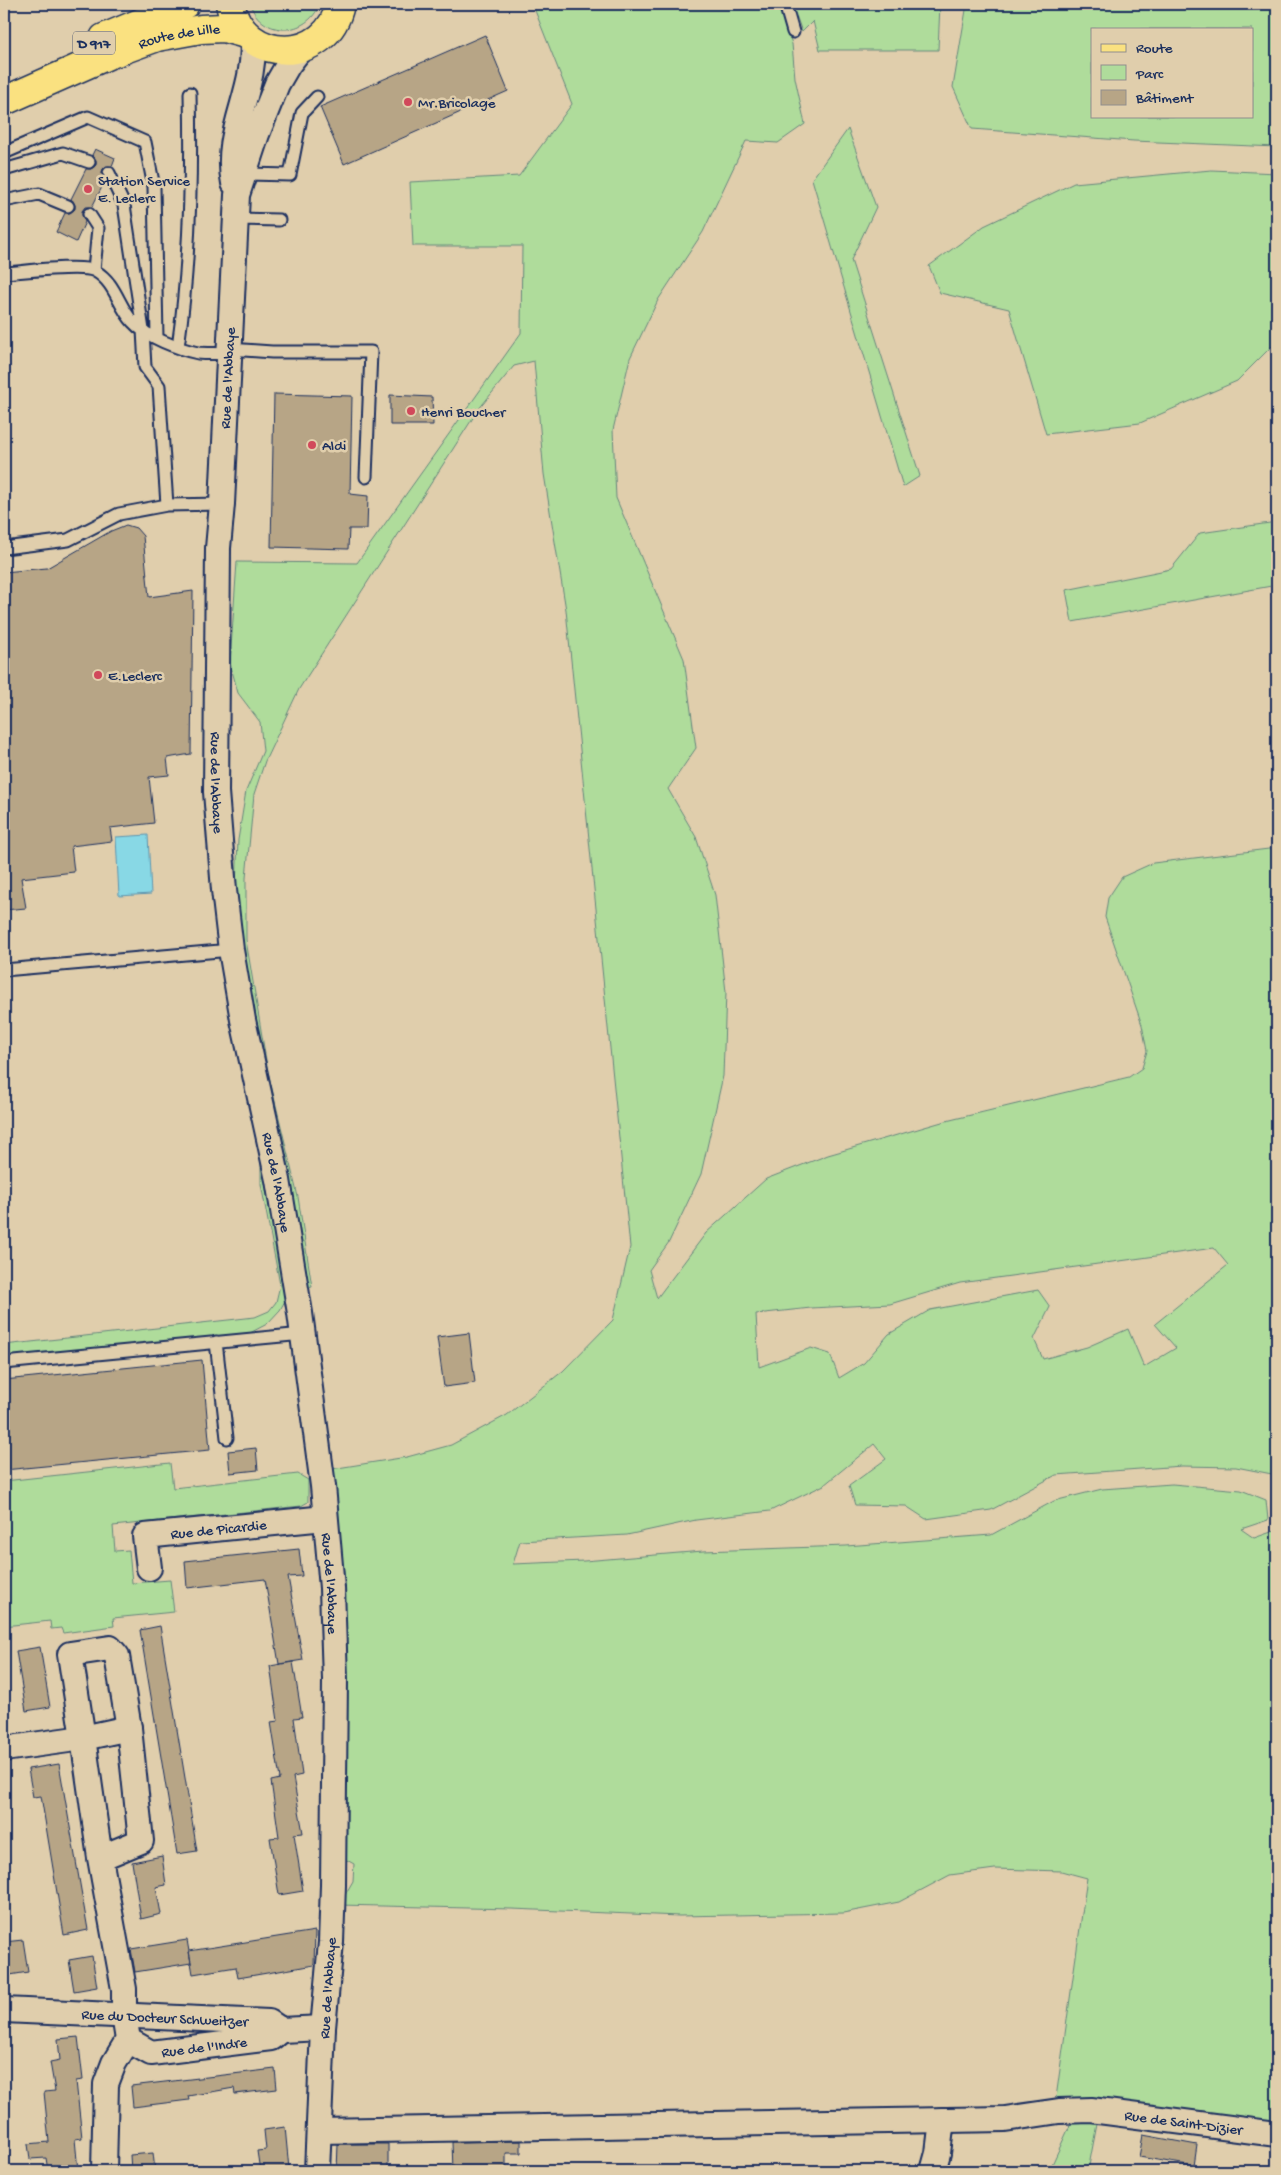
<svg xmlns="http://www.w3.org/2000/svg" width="1281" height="2175" font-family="'Gochi Hand',sans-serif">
  <rect width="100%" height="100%" fill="#e0ceac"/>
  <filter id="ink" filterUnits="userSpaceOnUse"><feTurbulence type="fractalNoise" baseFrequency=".02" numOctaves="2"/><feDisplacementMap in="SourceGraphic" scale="10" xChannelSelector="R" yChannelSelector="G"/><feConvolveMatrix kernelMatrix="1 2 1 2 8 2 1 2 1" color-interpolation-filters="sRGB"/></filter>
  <g filter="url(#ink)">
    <path fill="#afdc9b" stroke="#65867c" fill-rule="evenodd" d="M 250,4 L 320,4 C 307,37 262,38 250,4 Z
      M 545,4 L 779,4 L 792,44 L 795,78 L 805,124 L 778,143 L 746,141 L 703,232 L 658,300 L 630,358 L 613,430 L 616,498 L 684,659 L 696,748 L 668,789 L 696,837 L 715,895 L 726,992 L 723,1076 L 701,1174 L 669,1242 L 649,1270 L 657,1298 L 706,1233 L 766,1179 L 828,1155 L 942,1122 L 1129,1077 L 1142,1068 L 1147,1051 L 1142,1025 L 1105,917 L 1108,898 L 1122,877 L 1153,863 L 1277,848 L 1277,1475 L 1236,1467 L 1182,1466 L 1056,1475 L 991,1510 L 926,1519 L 906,1506 L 855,1505 L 849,1486 L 886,1459 L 874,1444 L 824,1485 L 770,1511 L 696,1520 L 627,1535 L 520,1541 L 513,1564 L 584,1561 L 703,1551 L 846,1546 L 991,1535 L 1054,1501 L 1102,1489 L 1172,1484 L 1241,1490 L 1266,1500 L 1268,1520 L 1241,1529 L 1254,1538 L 1277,1530 L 1277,2116 L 1271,2121 L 1102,2099 L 1055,2105 L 1087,1878 L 1061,1871 L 995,1869 L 950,1875 L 899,1902 L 843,1913 L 679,1916 L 512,1909 L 339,1905 L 353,1881 L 354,1864 L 345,1859 L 331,1469 L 407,1457 L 451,1445 L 507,1415 L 563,1371 L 613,1320 L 630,1247 L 566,610 L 544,474 L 534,361 L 514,366 L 478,410 L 299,689 L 265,761 L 254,794 L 246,878 L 246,940 L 268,1072 L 298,1197 L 312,1287 L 308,1288 L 293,1192 L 256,1038 L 235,910 L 238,840 L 246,791 L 263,751 L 260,722 L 238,693 L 230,663 L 237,562 L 357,563 L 521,333 L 522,246 L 413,246 L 410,182 L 519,176 L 572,104 L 534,8 ZM 1214,1248 L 1228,1265 L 1155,1324 L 1176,1348 L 1144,1367 L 1128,1329 L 1087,1347 L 1043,1359 L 1034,1339 L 1050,1307 L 1038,1290 L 930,1310 L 889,1334 L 864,1363 L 839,1378 L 830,1354 L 811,1348 L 759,1367 L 756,1314 L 811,1308 L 890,1304 L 960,1283 Z
      M 792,4 L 940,4 L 938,50 L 820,50 L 813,21 L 802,32 Z
      M 967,4 L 1277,4 L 1277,147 L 1134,141 L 972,129 L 953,87 ZM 1092,29 L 1252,29 L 1252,116 L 1092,116 Z
      M 848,129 L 876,207 L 851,260 L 920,476 L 903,487 L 812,179 Z
      M 1211,170 L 1277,173 L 1277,341 L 1237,381 L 1140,423 L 1046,434 L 1009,309 L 940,293 L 929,266 L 984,226 L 1074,183 Z
      M 1277,522 L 1277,585 L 1072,622 L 1066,590 L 1171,569 L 1200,533 Z
      M 261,1157 L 276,1223 L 287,1297 L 280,1310 L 267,1324 L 246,1335 L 4,1358 L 4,1345 L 255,1317 L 269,1311 L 276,1302 L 280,1285 L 261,1184 Z
      M 170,1463 L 173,1488 L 298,1474 L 308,1480 L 308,1502 L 301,1506 L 113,1526 L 115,1551 L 129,1550 L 132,1583 L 170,1580 L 174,1612 L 113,1618 L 114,1626 L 63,1633 L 61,1628 L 51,1629 L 50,1621 L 4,1626 L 4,1481 Z
      M 1098,2119 L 1088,2171 L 1049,2171 L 1072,2121 Z"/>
    <path fill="#88d8e5" stroke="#5c94af" d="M 148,835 L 151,894 L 119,896 L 116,837 Z"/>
    <path fill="#b7a586" stroke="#1b2f5e" d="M 485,35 L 508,91 L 344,164 L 320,107 Z
      M 95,149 L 115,158 L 112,166 L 106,166 L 103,169 L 102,173 L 105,181 L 92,207 L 85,207 L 82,211 L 82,215 L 85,222 L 76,242 L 56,232 L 65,213 L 69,213 L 75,209 L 75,205 L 71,199 L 86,169 L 91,169 L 96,165 L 96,160 L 92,155 Z
      M 274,394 L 352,396 L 350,494 L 368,496 L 367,529 L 349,529 L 348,549 L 271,547 Z
      M 390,395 L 432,397 L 433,425 L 390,425 Z
      M 126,525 L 136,528 L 143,536 L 149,597 L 193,591 L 191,754 L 167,758 L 169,775 L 149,777 L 154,823 L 110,828 L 112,841 L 71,846 L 74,872 L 21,878 L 26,908 L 4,910 L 4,572 L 47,568 L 111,531 Z
      M 469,1333 L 475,1383 L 444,1387 L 437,1337 Z
      M 202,1360 L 210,1450 L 4,1470 L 4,1380 Z
      M 256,1448 L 258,1470 L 230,1473 L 228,1451 Z
      M 299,1549 L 302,1576 L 288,1577 L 303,1660 L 279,1664 L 265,1579 L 187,1588 L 185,1561 Z
      M 160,1626 L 197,1851 L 177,1854 L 140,1630 Z
      M 40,1647 L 50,1707 L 26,1711 L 16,1651 Z
      M 293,1662 L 302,1717 L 294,1718 L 302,1775 L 293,1777 L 303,1833 L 294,1834 L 303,1891 L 279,1895 L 270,1838 L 279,1837 L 271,1781 L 280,1779 L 271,1722 L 278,1721 L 270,1666 Z
      M 59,1764 L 88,1930 L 64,1935 L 41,1796 L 33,1797 L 28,1769 Z
      M 162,1856 L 166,1885 L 156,1887 L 161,1914 L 141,1919 L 132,1862 Z
      M 315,1931 L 314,1965 L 238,1978 L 236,1967 L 193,1974 L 189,1951 Z
      M 23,1940 L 28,1972 L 4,1976 L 4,1942 Z
      M 187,1940 L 191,1963 L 135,1972 L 131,1949 Z
      M 92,1956 L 97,1987 L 74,1991 L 69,1960 Z
      M 78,2037 L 83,2080 L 76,2081 L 82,2138 L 75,2139 L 78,2171 L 48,2171 L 46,2158 L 30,2159 L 28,2144 L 49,2142 L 44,2092 L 55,2091 L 50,2062 L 60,2060 L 58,2039 Z
      M 275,2069 L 277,2089 L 235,2094 L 234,2088 L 188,2096 L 189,2100 L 133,2107 L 131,2086 Z
      M 285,2127 L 289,2169 L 260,2171 L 257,2151 L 266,2150 L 264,2130 Z
      M 1143,2135 L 1197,2145 L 1194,2166 L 1139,2157 Z
      M 521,2141 L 521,2153 L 506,2153 L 506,2171 L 453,2171 L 452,2142 Z
      M 338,2144 L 388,2144 L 388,2171 L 337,2171 Z
      M 153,2153 L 155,2171 L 131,2171 L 130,2155 Z"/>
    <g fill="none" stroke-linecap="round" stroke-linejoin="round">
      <g stroke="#1b2f5e" stroke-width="15">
        <path id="lane" d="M 785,4 L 793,32
          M 4,153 L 88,117 L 145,142 L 154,187 L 157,337
          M 4,170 L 63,153 L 89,162
          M 109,173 L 124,205 L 143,330 L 145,367 L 159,386 L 167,505 L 222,504
          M 243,174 L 290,175 L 302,113 L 317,97
          M 4,201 L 39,194 L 68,206
          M 89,214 L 98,228 L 94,270
          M 235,219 L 279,220
          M 4,273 C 21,272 82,264 95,271 C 116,283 118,306 133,322 C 146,337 179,349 198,353 C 208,354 219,353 229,354
          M 178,347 C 190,263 192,178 190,93
          M 229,349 L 272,352 L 371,352 L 366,477
          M 4,548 L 68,540 L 119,514 L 167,505
          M 4,970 L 231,950
          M 216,1342 L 227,1438
          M 4,1363 L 303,1334"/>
      </g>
      <g stroke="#1b2f5e" stroke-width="28">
        <g id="street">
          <path id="s1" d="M 302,47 L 288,65 L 277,84 L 257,134 L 237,195 L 222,504 L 218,548 L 216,792 L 224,890 L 231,950 L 243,1020 L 278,1180 L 300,1313 L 323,1486 L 332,1588 L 335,1680 L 333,1885 L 331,1942 L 323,2028 L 317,2171"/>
          <path d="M 234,183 C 223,132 258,88 252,39"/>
          <path id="s2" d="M 149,1568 L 145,1536 L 325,1518"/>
          <path d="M 4,1749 L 83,1738 L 70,1654 L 110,1648 L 117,1656 L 129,1728"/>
          <path d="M 100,1858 L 141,1841 L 129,1728 L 83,1738 L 100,1858 L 124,1989 L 124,2015 L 128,2040 L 114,2063 L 106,2084 L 104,2171"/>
          <path id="s3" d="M 4,2010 L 269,2022 L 281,2030 L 323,2028"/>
          <path id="s4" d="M 128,2040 L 151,2053 L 271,2038 L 281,2030"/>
          <path id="s5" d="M 319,2131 L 1005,2119 L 1059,2111 L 1091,2110 L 1277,2134"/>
          <path d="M 933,2171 L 938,2153 L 942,2120"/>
        </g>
      </g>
      <g stroke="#1b2f5e" stroke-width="31">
        <g id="primary">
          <path d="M 230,4 C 243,65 328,65 340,4"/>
          <path d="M 104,38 L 185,4"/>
          <path id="s6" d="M 4,101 L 108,55 L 157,37 L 201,29 L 224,28 L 246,34"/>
        </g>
      </g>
      <use href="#lane" stroke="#e0ceac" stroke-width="11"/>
      <use href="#street" stroke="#e0ceac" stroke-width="24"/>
      <use href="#primary" stroke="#fae180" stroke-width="28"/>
    </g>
  </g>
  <g fill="#d1495b" stroke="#e0ceac" stroke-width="2">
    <circle cx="408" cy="102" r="5"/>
    <circle cx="88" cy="189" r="5"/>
    <circle cx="411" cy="411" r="5"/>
    <circle cx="312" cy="445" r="5"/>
    <circle cx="98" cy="675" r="5"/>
  </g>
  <g text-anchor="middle" stroke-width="5" stroke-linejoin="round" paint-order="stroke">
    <rect fill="#e0ceac" stroke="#565f75" stroke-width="1" x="73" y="31.5" width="42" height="23" rx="4"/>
    <g font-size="14" font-weight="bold" fill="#1b2f5e">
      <text x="94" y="48">D 917</text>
    </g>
    <g font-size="15" fill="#1b2f5e" stroke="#e0ceac">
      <text dy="5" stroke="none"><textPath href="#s6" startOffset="188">Route de Lille</textPath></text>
      <text transform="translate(227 378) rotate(-87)" y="5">Rue de l'Abbaye</text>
      <text dy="5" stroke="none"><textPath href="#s1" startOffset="751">Rue de l'Abbaye</textPath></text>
      <text dy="5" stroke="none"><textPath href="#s1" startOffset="1156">Rue de l'Abbaye</textPath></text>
      <text dy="5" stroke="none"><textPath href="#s2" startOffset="106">Rue de Picardie</textPath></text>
      <text dy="5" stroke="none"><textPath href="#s1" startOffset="1561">Rue de l'Abbaye</textPath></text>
      <text transform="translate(327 1988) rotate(-86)" y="5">Rue de l'Abbaye</text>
      <text dy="5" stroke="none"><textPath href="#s3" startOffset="161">Rue du Docteur Schweitzer</textPath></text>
      <text dy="5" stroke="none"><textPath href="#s4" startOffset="80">Rue de l'Indre</textPath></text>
      <text dy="5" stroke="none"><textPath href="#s5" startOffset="866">Rue de Saint-Dizier</textPath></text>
    </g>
    <g font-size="15" fill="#1b2f5e" stroke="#e0ceac" text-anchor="start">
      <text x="418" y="107">Mr.Bricolage</text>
      <text x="98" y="185">Station Service<tspan x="98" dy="17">E. Leclerc</tspan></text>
      <text x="421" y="416">Henri Boucher</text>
      <text x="322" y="450">Aldi</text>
      <text x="108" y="680">E.Leclerc</text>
    </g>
  </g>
  <rect width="1281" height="2175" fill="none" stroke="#e0ceac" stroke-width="20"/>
  <rect x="10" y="10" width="1261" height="2155" fill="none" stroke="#1b2f5e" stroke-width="2" filter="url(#ink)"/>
  <rect x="1091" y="28" width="162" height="90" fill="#e0ceac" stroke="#918e8d"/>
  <rect x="1101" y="44" width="25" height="8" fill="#fae180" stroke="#918e8d"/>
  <text x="1136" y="52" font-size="15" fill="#1b2f5e">Route</text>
  <rect x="1101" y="65" width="25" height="15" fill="#afdc9b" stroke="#918e8d"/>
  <text x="1136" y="78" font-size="15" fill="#1b2f5e">Parc</text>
  <rect x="1101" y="90" width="25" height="15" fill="#b7a586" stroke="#918e8d"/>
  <text x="1136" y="102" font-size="15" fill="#1b2f5e">Bâtiment</text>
</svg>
